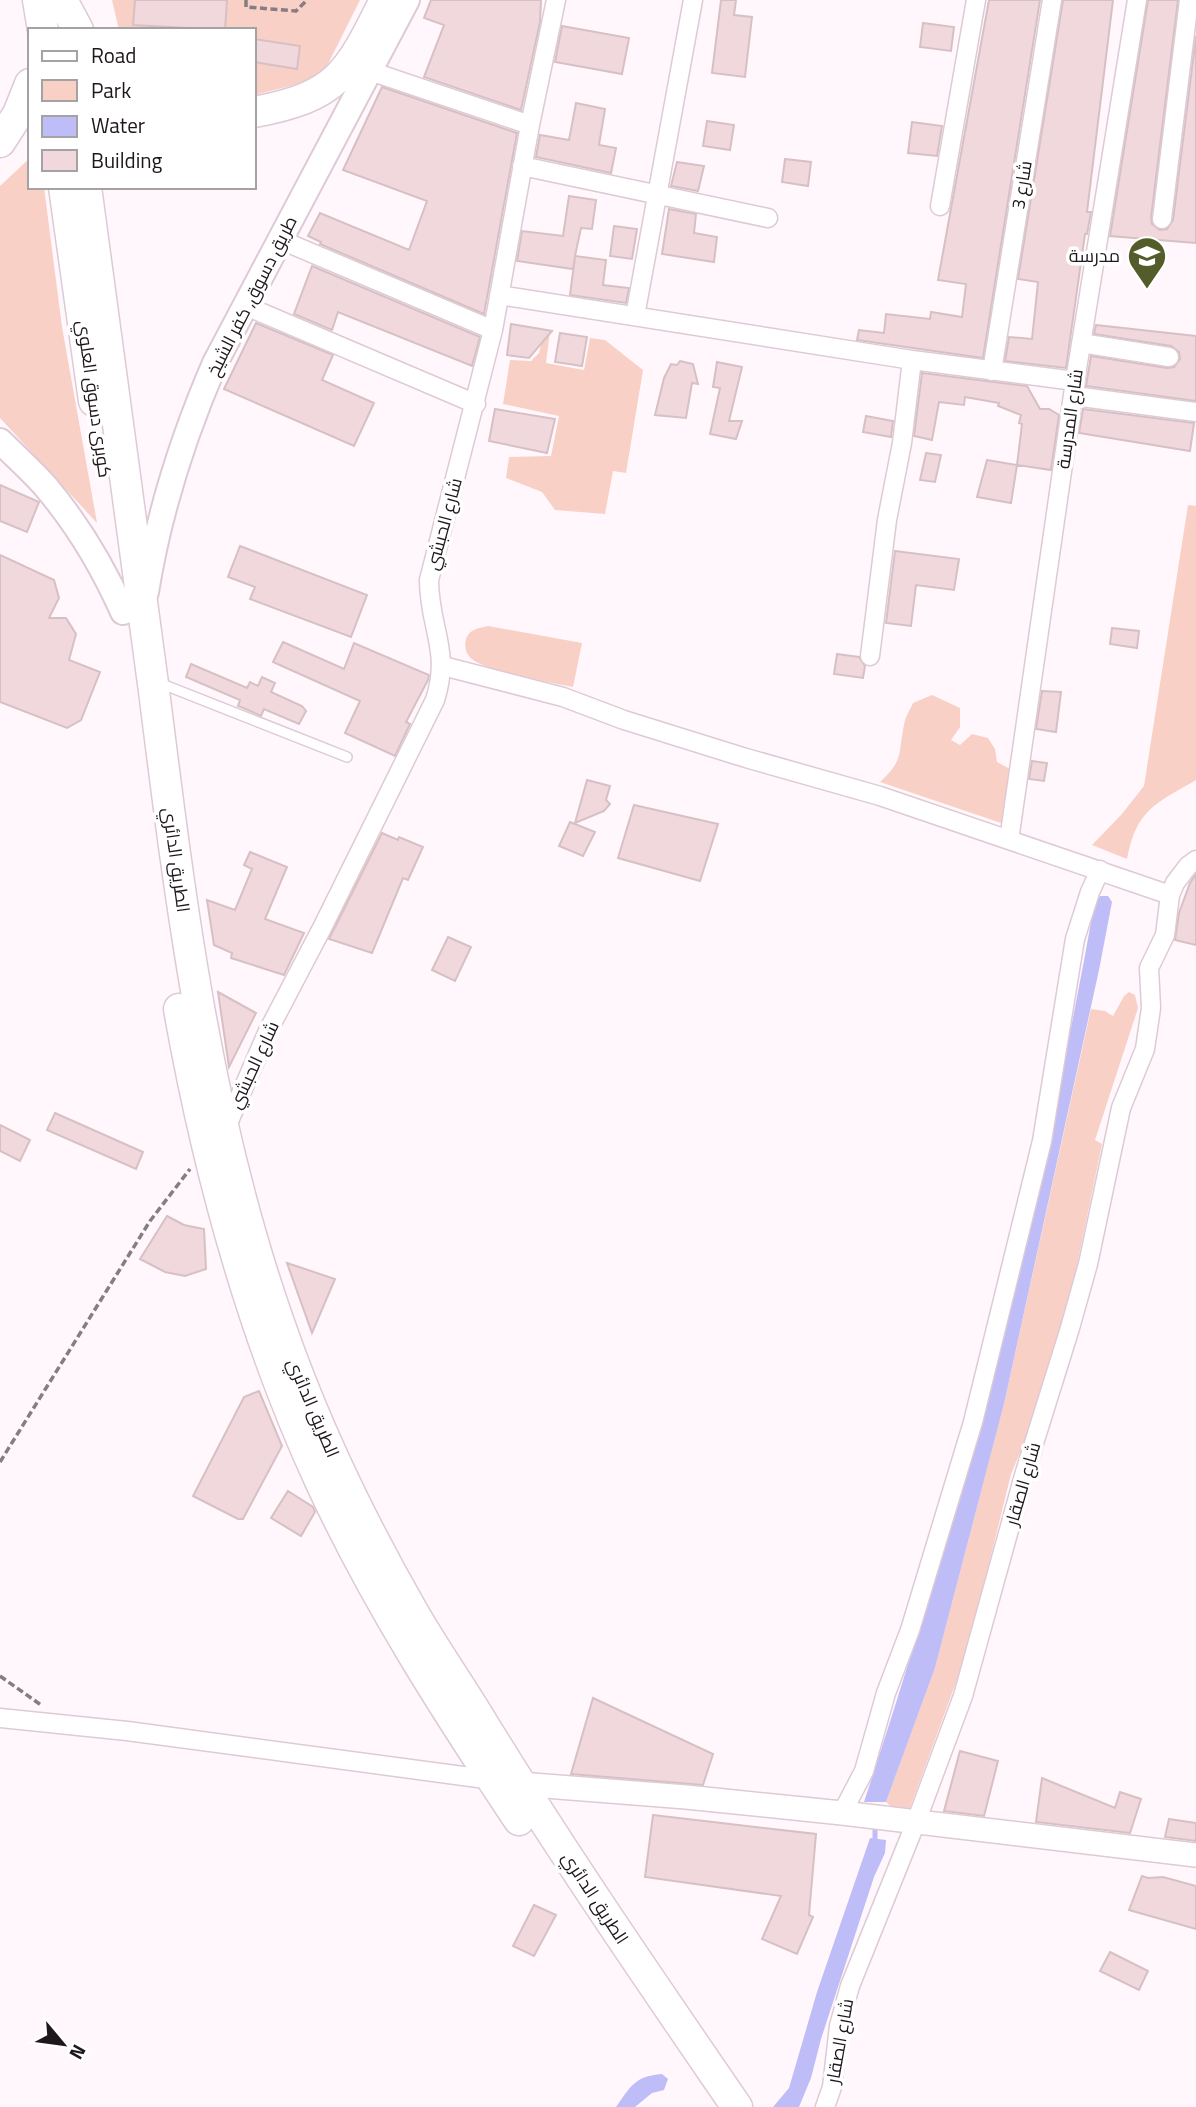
<svg xmlns="http://www.w3.org/2000/svg" width="1196" height="2107" font-family="'Titillium Web',Cairo,sans-serif">
  <rect width="100%" height="100%" fill="#fff7fc"/>
  <path fill="#f8d0c6" d="M 112,0 L 360,0 L 322,76 L 310,81 L 254,95 L 254,30 L 119,30 Z
    M 30,158 L 30,187 L 44,187 L 62,327 L 97,523 L 0,418 L 0,186 Z
    M 544,331 L 550,331 L 546,363 L 584,370 L 590,338 L 605,340 L 643,370 L 626,473 L 613,471 L 605,514 L 555,510 L 542,492 L 506,478 L 509,457 L 551,456 L 559,416 L 503,404 L 510,360 L 531,361 L 539,353 Z
    M 1188,505 L 1196,506 L 1196,780 C 1156,803 1136,810 1127,859 L 1092,845 L 1121,815 L 1144,786 Z
    M 488,626 L 582,643 L 573,687 C 553,683 485,671 472,659 C 466,655 464,646 466,639 C 469,629 480,628 488,626 Z
    M 932,695 L 960,708 L 960,727 L 951,740 L 960,745 L 972,734 L 988,738 L 995,749 L 997,762 L 1012,770 L 1004,824 L 880,782 C 904,760 898,754 904,725 C 905,717 910,710 913,703 Z
    M 1129,992 L 1135,995 L 1138,1008 L 1095,1140 L 1102,1144 L 1076,1270 L 1034,1420 L 1011,1474 L 978,1609 L 958,1677 L 908,1813 L 897,1812 L 886,1802 L 935,1668 L 1004,1404 L 1091,1009 L 1105,1011 L 1113,1016 L 1124,996 Z"/>
  <path fill="#bfbdf7" d="M 1100,896 L 1108,896 L 1112,902 L 1099,970 L 1004,1404 L 935,1668 L 886,1802 L 864,1802 C 961,1509 1040,1210 1094,906 Z
    M 870,1838 L 886,1840 L 885,1853 L 874,1877 L 821,2039 L 811,2078 L 799,2107 L 773,2107 L 789,2088 L 817,1992 Z
    M 662,2074 L 668,2079 L 664,2090 L 652,2093 L 635,2107 L 616,2107 C 631,2086 635,2076 662,2074 Z"/>
  <g fill="none" stroke-linecap="round" stroke-linejoin="round">
    <path stroke="#bfbdf7" stroke-width="5" d="M 875,1844 L 875,1823"/>
  </g>
  <path fill="#f0d8dc" stroke="#d7c0c3" stroke-width="2" d="M 135,0 L 227,0 L 225,30 L 133,25 Z
    M 431,0 L 541,0 L 540,22 L 521,110 L 424,77 L 444,25 L 424,18 Z
    M 721,0 L 736,0 L 734,15 L 752,17 L 745,77 L 712,73 Z
    M 989,0 L 1040,0 L 983,358 L 857,340 L 859,330 L 884,333 L 886,314 L 930,319 L 931,312 L 962,317 L 966,284 L 938,280 Z
    M 1063,0 L 1113,0 L 1087,212 L 1091,212 L 1087,234 L 1085,234 L 1066,368 L 1005,361 L 1009,337 L 1032,339 L 1038,282 L 1018,279 Z
    M 1148,0 L 1178,0 L 1151,218 L 1152,224 L 1160,230 L 1167,229 L 1173,220 L 1196,36 L 1196,243 L 1110,236 Z
    M 923,23 L 954,27 L 951,51 L 920,47 Z
    M 562,26 L 629,38 L 622,74 L 555,62 Z
    M 254,39 L 300,46 L 297,69 L 254,62 Z
    M 382,87 L 517,133 L 484,314 L 320,244 L 321,242 L 308,236 L 320,213 L 409,250 L 427,201 L 343,170 Z
    M 576,103 L 605,109 L 599,145 L 616,148 L 611,173 L 536,157 L 540,135 L 569,140 Z
    M 707,121 L 734,125 L 730,150 L 703,146 Z
    M 912,122 L 942,126 L 937,156 L 908,153 Z
    M 785,159 L 811,162 L 808,186 L 782,182 Z
    M 677,162 L 704,166 L 698,191 L 671,186 Z
    M 569,196 L 596,200 L 592,229 L 581,228 L 575,256 L 606,260 L 603,285 L 629,288 L 626,303 L 570,295 L 575,257 L 573,269 L 517,261 L 522,231 L 563,236 Z
    M 669,209 L 696,214 L 694,233 L 717,237 L 714,262 L 662,254 Z
    M 614,226 L 637,229 L 632,259 L 610,256 Z
    M 312,266 L 480,337 L 472,366 L 338,312 L 332,330 L 294,314 Z
    M 256,323 L 333,355 L 322,380 L 374,403 L 354,446 L 224,389 Z
    M 511,324 L 541,329 L 552,331 L 529,358 L 507,355 Z
    M 1096,325 L 1196,336 L 1196,401 L 1086,386 L 1091,356 L 1167,368 L 1174,367 L 1180,359 L 1179,352 L 1171,346 L 1094,334 Z
    M 560,333 L 587,337 L 582,366 L 555,362 Z
    M 680,361 L 693,364 L 698,384 L 692,383 L 686,418 L 655,415 L 664,378 L 671,364 L 677,365 Z
    M 717,362 L 742,367 L 729,421 L 742,421 L 736,439 L 710,434 L 720,388 L 713,387 Z
    M 922,373 L 1027,386 L 1040,409 L 1049,409 L 1059,415 L 1051,470 L 1017,465 L 1022,424 L 1019,423 L 1021,415 L 998,406 L 999,403 L 965,397 L 964,405 L 939,402 L 932,440 L 914,436 Z
    M 495,409 L 555,419 L 547,453 L 489,441 Z
    M 1083,409 L 1194,423 L 1190,451 L 1079,433 Z
    M 866,416 L 893,421 L 891,437 L 863,432 Z
    M 926,453 L 941,455 L 935,482 L 920,480 Z
    M 987,460 L 1017,465 L 1011,503 L 977,497 Z
    M 0,485 L 39,502 L 27,532 L 0,521 Z
    M 240,546 L 367,595 L 351,637 L 250,599 L 255,587 L 228,577 Z
    M 895,551 L 959,559 L 954,590 L 916,585 L 911,626 L 886,623 Z
    M 0,555 L 54,580 L 59,598 L 49,618 L 66,618 L 76,634 L 69,660 L 100,672 L 81,720 L 67,728 L 0,702 Z
    M 1112,628 L 1139,631 L 1137,648 L 1110,644 Z
    M 283,642 L 344,669 L 354,643 L 429,675 L 428,680 L 406,722 L 410,724 L 395,756 L 345,733 L 360,701 L 273,662 Z
    M 837,654 L 859,657 L 865,666 L 863,678 L 834,674 Z
    M 191,664 L 247,688 L 250,682 L 258,686 L 262,677 L 275,683 L 271,692 L 302,706 L 306,711 L 299,724 L 264,709 L 261,716 L 248,710 L 238,706 L 240,700 L 186,677 Z
    M 1042,691 L 1061,692 L 1056,732 L 1036,729 Z
    M 1032,761 L 1047,763 L 1044,781 L 1029,779 Z
    M 587,780 L 610,786 L 606,800 L 610,804 L 604,811 L 575,823 Z
    M 634,805 L 718,824 L 700,881 L 618,858 Z
    M 570,822 L 595,832 L 583,856 L 559,846 Z
    M 382,833 L 398,840 L 399,837 L 423,847 L 408,880 L 403,878 L 372,953 L 329,939 Z
    M 250,852 L 287,867 L 265,919 L 304,933 L 284,975 L 231,958 L 232,953 L 214,945 L 207,900 L 235,910 L 252,869 L 244,865 Z
    M 1196,874 L 1196,945 L 1175,940 L 1179,913 L 1190,883 Z
    M 448,937 L 471,947 L 455,981 L 432,970 Z
    M 218,992 L 256,1013 L 229,1067 Z
    M 55,1113 L 143,1152 L 136,1169 L 47,1130 Z
    M 0,1125 L 30,1140 L 20,1161 L 0,1151 Z
    M 167,1216 L 184,1225 L 204,1229 L 206,1269 L 185,1276 L 165,1272 L 140,1259 Z
    M 287,1263 L 335,1279 L 312,1333 Z
    M 259,1391 L 282,1446 L 243,1519 L 238,1519 L 193,1496 L 244,1397 Z
    M 288,1491 L 313,1507 L 315,1512 L 301,1536 L 271,1518 Z
    M 593,1698 L 713,1754 L 703,1785 L 571,1774 Z
    M 960,1751 L 998,1761 L 984,1816 L 944,1811 Z
    M 1042,1778 L 1115,1808 L 1120,1792 L 1141,1799 L 1130,1833 L 1036,1822 Z
    M 653,1815 L 816,1834 L 809,1915 L 813,1917 L 797,1954 L 762,1939 L 781,1896 L 645,1877 Z
    M 1169,1819 L 1196,1823 L 1196,1841 L 1165,1837 Z
    M 1142,1876 L 1148,1878 L 1163,1877 L 1196,1886 L 1196,1929 L 1129,1910 Z
    M 534,1905 L 556,1915 L 534,1956 L 513,1946 Z
    M 1110,1952 L 1148,1971 L 1139,1990 L 1100,1971 Z"/>
  <g fill="none" stroke-linecap="round" stroke-linejoin="round">
    <g stroke="#decad6" stroke-width="12">
      <path id="service" d="M 157,682 L 347,757"/>
    </g>
    <g stroke="#decad6" stroke-width="21">
      <path id="minor" d="M 370,71 L 530,125
        M 522,166 L 768,218
        M 940,206 L 976,0
        M 1162,219 L 1189,0
        M 281,240 L 493,330
        M 499,295 L 912,360 L 1075,381
        M 246,306 L 476,404
        M 635,316 L 693,0
        M 1081,343 L 1169,357
        M 992,371 L 1052,0
        M 1074,396 L 1196,412
        M 870,656 L 887,520 L 902,443 L 912,360
        M 443,666 L 563,697 L 624,720 L 746,758 L 880,796 L 1170,895
        M 1009,840 L 1075,381 L 1137,0
        M 226,1128 L 268,1031 L 322,928 L 435,700 C 451,650 429,628 429,580 L 493,330 L 530,125 L 556,0
        M 0,1718 L 127,1731 L 493,1780
        M 842,1813 L 864,1771 L 886,1693 L 910,1630 L 973,1422 L 1042,1141 L 1075,939 L 1090,892 L 1100,870
        M 825,2107 L 832,2087 L 839,2026 L 850,1986 L 916,1822 L 963,1696 L 1025,1472 L 1070,1328 L 1088,1264 L 1121,1108 L 1145,1049 L 1151,1008 L 1149,968 L 1165,935 L 1170,895 L 1175,883 L 1188,866 L 1196,860"/>
    </g>
    <g stroke="#decad6" stroke-width="26">
      <path id="tertiary" d="M 520,1784 L 686,1797 L 842,1813 L 1196,1855"/>
    </g>
    <g stroke="#decad6" stroke-width="28">
      <path id="secondary" d="M 0,441 C 15,456 32,471 46,487 C 78,525 103,567 123,612
        M 146,592 C 159,511 183,437 215,363 L 407,0"/>
    </g>
    <g stroke="#decad6" stroke-width="33">
      <path id="trunk" d="M 38,0 L 43,30
        M 62,0 L 78,30
        M 254,112 C 339,96 348,74 385,0
        M 0,142 L 18,114 L 30,84
        M 64,187 L 94,401
        M 86,187 C 109,355 132,523 154,691 C 181,907 208,1125 282,1331 C 316,1428 362,1523 413,1612 C 432,1645 454,1677 474,1709 C 557,1845 647,1976 737,2107
        M 179,1009 C 208,1172 251,1332 321,1483 C 376,1602 447,1712 519,1820"/>
    </g>
    <path stroke="#857d82" stroke-width="3.5" stroke-dasharray="7 3.5" stroke-linecap="butt" d="M 246,0 L 246,7 L 296,11 L 307,0
      M 0,1462 L 150,1221 L 190,1169
      M 0,1676 L 41,1705"/>
    <use href="#service" stroke="#fff" stroke-width="9"/>
    <use href="#minor" stroke="#fff" stroke-width="18"/>
    <use href="#tertiary" stroke="#fff" stroke-width="23"/>
    <use href="#secondary" stroke="#fff" stroke-width="24"/>
    <use href="#trunk" stroke="#fff" stroke-width="30"/>
  </g>
  <defs>
    <g id="school-pin" transform="scale(2.0125)"><path d="M0 17L-7.5 6A9.5 9.5 0 1 1 7.5 6Z" fill="#545c2b" stroke="#fff"/><path d="M0-5L7-2L0 1L-7-2ZM-4 1L0 2.5L4 1V4Q0 6-4 4Z" fill="#fff"/></g>
  </defs>
  <g fill-rule="evenodd">
    <use href="#school-pin" x="1147" y="256"/>
  </g>
  <g text-anchor="middle" stroke-width="7" stroke-linejoin="round" paint-order="stroke">
    <g font-size="18" fill="#1e171c" stroke="#fff">
      <text transform="translate(1022 185) rotate(-81)" y="6">شارع 3</text>
      <text transform="translate(252 296) rotate(-63)" y="6">طريق دسوق, كفر الشيخ</text>
      <text transform="translate(94 399) rotate(82)" y="6">كوبرى دسوق العلوي</text>
      <text transform="translate(1070 419) rotate(-82)" y="6">شارع المدرسة</text>
      <text transform="translate(444 524) rotate(-75)" y="6">شارع الحبشي</text>
      <text transform="translate(176 860) rotate(82)" y="6">الطريق الدائري</text>
      <text transform="translate(254 1065) rotate(-65)" y="6">شارع الحبشي</text>
      <text transform="translate(313 1408) rotate(67)" y="6">الطريق الدائري</text>
      <text transform="translate(1023 1484) rotate(-74)" y="6">شارع الصقار</text>
      <text transform="translate(595 1898) rotate(57)" y="6">الطريق الدائري</text>
      <text transform="translate(840 2041) rotate(-80)" y="6">شارع الصقار</text>
    </g>
    <g font-size="18" fill="#1e171c" stroke="#fff" text-anchor="end">
      <text x="1120" y="262">مدرسة</text>
    </g>
  </g>
  <rect x="28" y="28" width="228" height="161" fill="#ffffff" stroke="#a5a2a4" stroke-width="2"/>
  <rect x="42" y="51" width="35" height="10" fill="#ffffff" stroke="#a5a2a4" stroke-width="2"/>
  <text x="91" y="63" font-size="21" fill="#1e171c">Road</text>
  <rect x="42" y="80" width="35" height="21" fill="#f8d0c6" stroke="#a5a2a4" stroke-width="2"/>
  <text x="91" y="98" font-size="21" fill="#1e171c">Park</text>
  <rect x="42" y="116" width="35" height="21" fill="#bfbdf7" stroke="#a5a2a4" stroke-width="2"/>
  <text x="91" y="133" font-size="21" fill="#1e171c">Water</text>
  <rect x="42" y="150" width="35" height="21" fill="#f0d8dc" stroke="#a5a2a4" stroke-width="2"/>
  <text x="91" y="168" font-size="21" fill="#1e171c">Building</text>
  <g transform="translate(63 2044) rotate(119)" stroke="#ffffff" stroke-width="5" paint-order="stroke">
  <path d="M0-5L12 26L0 18L-12 26Z" fill="#1e171c"/>
  <text y="-10" font-size="19" font-weight="bold" text-anchor="middle" fill="#1e171c">N</text>
  </g>
</svg>
